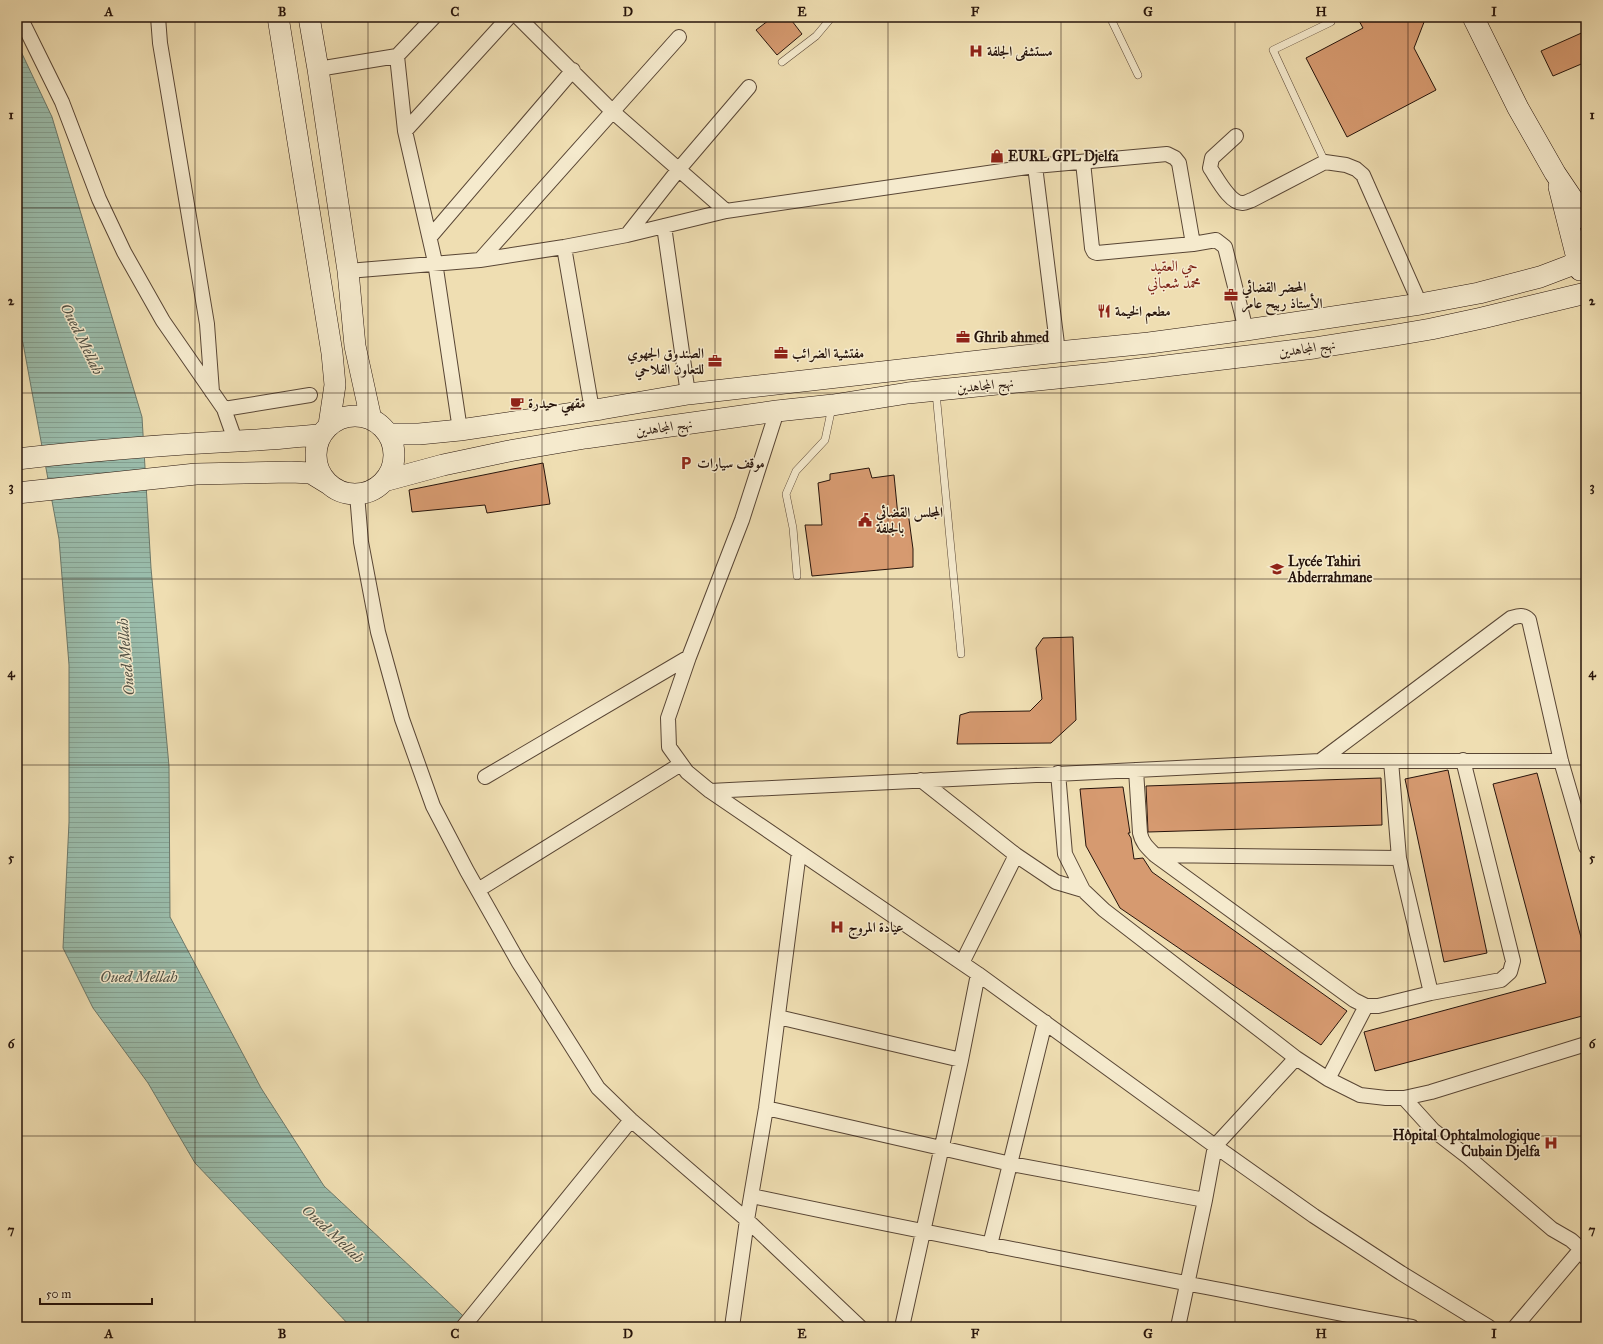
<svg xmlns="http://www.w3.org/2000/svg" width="1603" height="1344" font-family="'IM FELL Great Primer',Amiri,serif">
  <defs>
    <pattern id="water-rules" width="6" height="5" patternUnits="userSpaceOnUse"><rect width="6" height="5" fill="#9abcab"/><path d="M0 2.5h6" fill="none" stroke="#85a192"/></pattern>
  </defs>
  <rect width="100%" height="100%" fill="#efdeb2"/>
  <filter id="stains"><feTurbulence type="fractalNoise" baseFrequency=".005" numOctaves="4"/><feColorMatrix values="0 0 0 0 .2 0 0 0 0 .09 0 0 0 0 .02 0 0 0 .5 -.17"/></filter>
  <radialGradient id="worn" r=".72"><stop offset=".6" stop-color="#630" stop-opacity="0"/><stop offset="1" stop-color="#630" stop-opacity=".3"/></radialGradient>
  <path fill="url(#water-rules)" stroke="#6c796b" d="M 17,43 L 52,117 L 142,417 L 151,568 L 169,766 L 170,917 L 261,1088 L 324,1186 L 475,1327 L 351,1327 L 195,1163 L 148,1083 L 93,1008 L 63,948 L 69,822 L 69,665 L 59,539 L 23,343 L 17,329 Z"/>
  <path fill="#d69a70" stroke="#27140b" d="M 773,17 L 792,21 L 802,34 L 777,55 L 756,30 Z
    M 1357,17 L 1426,17 L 1414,48 L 1436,90 L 1347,137 L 1306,58 L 1363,28 Z
    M 1586,31 L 1586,62 L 1553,76 L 1541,51 Z
    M 543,463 L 550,504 L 487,513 L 485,505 L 412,512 L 409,490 Z
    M 869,468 L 872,478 L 894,475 L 898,516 L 908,512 L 913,549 L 913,567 L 812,576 L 805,525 L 822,525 L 818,483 L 830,480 L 830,474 Z
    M 1073,637 L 1076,720 L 1051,743 L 957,744 L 960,715 L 970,712 L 1030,711 L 1042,699 L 1036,648 L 1043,638 Z
    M 1448,770 L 1487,953 L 1444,962 L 1405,779 Z
    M 1537,773 L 1586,956 L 1586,1015 L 1375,1071 L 1364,1032 L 1546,983 L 1493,784 Z
    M 1381,778 L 1382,825 L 1148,832 L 1146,786 Z
    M 1123,787 L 1130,833 L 1128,833 L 1131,838 L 1134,859 L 1143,858 L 1152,872 L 1347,1011 L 1321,1045 L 1120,908 L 1086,846 L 1080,789 Z"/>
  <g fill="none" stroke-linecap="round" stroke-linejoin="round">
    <g stroke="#594635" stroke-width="8">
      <path id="lane" d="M 1110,17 L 1138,75
        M 782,62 L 816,36 L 832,17
        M 1325,162 L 1273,50 L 1331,22
        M 936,393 L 961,654
        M 797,576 L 793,528 L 786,494 L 796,471 L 825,440 L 832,407"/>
    </g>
    <g stroke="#594635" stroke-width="16">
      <path id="street" d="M 20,17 L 62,102 L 99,199 L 124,252 L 163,321 L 224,409 L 235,440
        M 158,17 L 160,43 L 207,324 L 212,392
        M 518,17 L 612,111 L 726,211
        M 397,56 L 405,131 L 435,262 L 460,430
        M 318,69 L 397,56 L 434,17
        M 405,131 L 509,17
        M 1236,136 L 1212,158 L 1210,168 C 1217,178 1230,204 1243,203 C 1246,203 1249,201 1252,200 L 1325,162 L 1346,165 L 1356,169 L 1363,175 L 1420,304
        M 1083,162 L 1092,248 L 1094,252 L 1097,253 L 1193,244
        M 1035,166 L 1058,352
        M 664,226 L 688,394
        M 627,235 L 679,169 L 749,87
        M 430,237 L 573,70
        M 564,247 L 592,410
        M 480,260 L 679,37
        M 348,271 L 480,260 L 564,247 L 627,235 L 726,211 L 1035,166 L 1167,154 L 1175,158 L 1179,163 L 1193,244 L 1216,240 L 1225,247 L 1246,330
        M 224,409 L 310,395
        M 777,411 L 742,520 L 689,657 L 668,718 L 669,747 L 687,772 L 710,791 L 978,974 L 1215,1146 L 1314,1216 L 1401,1273 L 1489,1327
        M 357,494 L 361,542 L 378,632 L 402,719 L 433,806 L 467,871 L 519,963 L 598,1088 L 631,1120 L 747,1220 L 766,1108 L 799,852
        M 1320,761 L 1511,618 C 1518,616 1523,614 1529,620 L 1561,761 L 1586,847
        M 1391,761 L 1399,858 L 1431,993
        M 1136,770 L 1140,833 C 1142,843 1148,848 1155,855 L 1354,1000 L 1366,1006 L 1378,1006 L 1431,993 L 1501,980 L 1510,972 L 1513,961 L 1463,760
        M 1058,773 L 1065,854 L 1083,890 L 1104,910 L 1296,1058
        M 485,777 L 689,657
        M 921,780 L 1016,855 L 1056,882 L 1083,890
        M 710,791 L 1320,761 L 1561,761
        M 1155,855 L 1399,858
        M 478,890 L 681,764
        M 962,963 L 1016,855
        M 778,1017 L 961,1060
        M 1328,1079 L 1366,1006
        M 1404,1098 L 1433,1130 L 1468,1157 L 1552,1229 L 1571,1240 L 1581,1249 L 1586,1258
        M 766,1108 L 1011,1164 L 1205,1200
        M 752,1196 C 897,1227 1044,1255 1190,1284 C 1264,1298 1338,1314 1412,1327
        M 990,1245 L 1045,1022
        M 463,1327 L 631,1120
        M 732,1327 L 747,1220 L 860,1327
        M 902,1327 L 961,1060 L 978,974
        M 1178,1327 L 1205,1200 L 1215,1146 L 1296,1058 L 1328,1079 L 1360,1095 L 1386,1098 L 1404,1098 L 1431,1092 L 1586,1044
        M 1515,1327 L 1581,1249"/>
    </g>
    <g stroke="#27140b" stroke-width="22">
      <path id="secondary" d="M 278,17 L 332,353 L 335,385 L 329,425
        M 309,17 L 318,69 L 348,271 L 355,346 L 371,419
        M 1473,17 L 1518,108 L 1555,173 L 1586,219
        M 1559,187 L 1580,270
        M316 455a39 39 0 1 1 78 0a39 39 0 1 1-78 0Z
        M 388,434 L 419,434 L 460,430 L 601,409 L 688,394 L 1058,352 L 1149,343 L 1246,330 L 1420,304 L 1479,293 L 1540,277 L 1569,266 L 1585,258
        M 17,459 C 96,450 177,444 257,440 C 278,439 299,436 321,435
        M 384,481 L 443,465 L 509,451 L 585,438 L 777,411 L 833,405 L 908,393 L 1107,373 L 1314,348 L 1390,336 L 1431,329 L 1482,318 L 1586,293
        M 17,493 L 196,474 L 291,472 L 311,473 L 329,484"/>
    </g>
    <use href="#lane" stroke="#f5eacd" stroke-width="7"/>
    <use href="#street" stroke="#f5eacd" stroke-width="14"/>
    <use href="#secondary" stroke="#f5eacd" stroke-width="21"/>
  </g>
  <path fill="none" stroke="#27140b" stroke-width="1" stroke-opacity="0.55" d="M 195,17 L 195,1327M 368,17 L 368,1327M 542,17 L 542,1327M 715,17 L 715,1327M 888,17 L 888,1327M 1061,17 L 1061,1327M 1235,17 L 1235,1327M 1408,17 L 1408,1327M 17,208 L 1586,208M 17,393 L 1586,393M 17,579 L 1586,579M 17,765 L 1586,765M 17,951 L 1586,951M 17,1136 L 1586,1136"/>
  <defs>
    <g id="hospital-bare" transform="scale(1.08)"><path d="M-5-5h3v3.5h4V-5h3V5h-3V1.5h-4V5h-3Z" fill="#8f2418" stroke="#f5eacd" stroke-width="2.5" paint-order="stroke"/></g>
    <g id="shop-bare" transform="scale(1.08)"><path d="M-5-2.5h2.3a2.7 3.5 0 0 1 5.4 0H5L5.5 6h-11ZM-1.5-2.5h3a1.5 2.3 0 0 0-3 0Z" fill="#8f2418" stroke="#f5eacd" stroke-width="2.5" paint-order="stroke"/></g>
    <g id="office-bare" transform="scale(1.08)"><path d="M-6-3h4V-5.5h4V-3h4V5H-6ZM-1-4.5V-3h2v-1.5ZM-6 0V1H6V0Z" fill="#8f2418" stroke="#f5eacd" stroke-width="2.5" paint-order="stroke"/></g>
    <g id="restaurant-bare" transform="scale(1.08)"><path d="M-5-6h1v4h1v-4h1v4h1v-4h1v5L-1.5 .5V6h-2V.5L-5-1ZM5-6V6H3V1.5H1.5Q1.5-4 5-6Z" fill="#8f2418" stroke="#f5eacd" stroke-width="2.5" paint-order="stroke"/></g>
    <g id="cafe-bare" transform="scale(1.08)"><path d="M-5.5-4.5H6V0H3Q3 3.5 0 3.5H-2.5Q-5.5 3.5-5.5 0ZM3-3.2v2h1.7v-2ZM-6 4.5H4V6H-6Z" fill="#8f2418" stroke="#f5eacd" stroke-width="2.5" paint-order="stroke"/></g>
    <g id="parking-bare" transform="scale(1.08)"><path d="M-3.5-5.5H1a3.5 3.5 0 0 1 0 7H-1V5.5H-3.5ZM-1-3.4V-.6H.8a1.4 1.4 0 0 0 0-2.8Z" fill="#8f2418" stroke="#f5eacd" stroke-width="2.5" paint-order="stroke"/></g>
    <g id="civic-bare" transform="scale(1.08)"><path d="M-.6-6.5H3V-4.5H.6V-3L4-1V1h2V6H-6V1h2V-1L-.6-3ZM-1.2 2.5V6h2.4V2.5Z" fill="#8f2418" stroke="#f5eacd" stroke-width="2.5" paint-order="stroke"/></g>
    <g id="school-bare" transform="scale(1.08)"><path d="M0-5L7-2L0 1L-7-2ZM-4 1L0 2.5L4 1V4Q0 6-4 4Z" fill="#8f2418" stroke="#f5eacd" stroke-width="2.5" paint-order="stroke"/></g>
  </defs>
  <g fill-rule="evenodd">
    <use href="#hospital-bare" x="976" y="51"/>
    <use href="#shop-bare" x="997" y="156"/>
    <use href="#office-bare" x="1231" y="295"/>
    <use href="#restaurant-bare" x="1104" y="311"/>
    <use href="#office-bare" x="963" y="337"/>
    <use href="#office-bare" x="781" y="353"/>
    <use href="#office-bare" x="715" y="361"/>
    <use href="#cafe-bare" x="517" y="403"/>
    <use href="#parking-bare" x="686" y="463"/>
    <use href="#civic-bare" x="865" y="520"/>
    <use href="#school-bare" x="1277" y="569"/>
    <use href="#hospital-bare" x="837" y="927"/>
    <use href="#hospital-bare" x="1551" y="1143"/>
  </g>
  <g text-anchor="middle" stroke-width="3" stroke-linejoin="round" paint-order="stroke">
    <g font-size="14" font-weight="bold" fill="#27140b" stroke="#f5eacd" text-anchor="start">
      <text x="987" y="56">مستشفى الجلفة</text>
      <text x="1008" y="161">EURL GPL Djelfa</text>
      <text x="1242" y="292">المحضر القضائي<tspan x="1242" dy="16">الأستاذ ربيح عامر</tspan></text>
      <text x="1115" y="316">مطعم الخيمة</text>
      <text x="974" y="342">Ghrib ahmed</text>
      <text x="704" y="358" text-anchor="end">الصندوق الجهوي<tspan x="704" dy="16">للتعاون الفلاحي</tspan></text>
      <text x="792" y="358">مفتشية الضرائب</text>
      <text x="528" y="408">مقهي حيدرة</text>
      <text x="697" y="468">موقف سيارات</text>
      <text x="876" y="517">المجلس القضائي<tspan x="876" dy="16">بالجلفة</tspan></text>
      <text x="1288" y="566">Lycée Tahiri<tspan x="1288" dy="16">Abderrahmane</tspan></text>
      <text x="848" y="932">عيادة المروج</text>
      <text x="1540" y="1140" text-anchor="end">Hôpital Ophtalmologique<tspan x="1540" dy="16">Cubain Djelfa</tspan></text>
    </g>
    <g font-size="14" fill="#27140b" stroke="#f5eacd">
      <text transform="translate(1307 348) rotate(-8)" y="5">نهج المجاهدين</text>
      <text transform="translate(985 385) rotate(-6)" y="5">نهج المجاهدين</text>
      <text transform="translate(664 427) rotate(-8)" y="5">نهج المجاهدين</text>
    </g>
    <g font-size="15" fill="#7a1f14" stroke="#f5eacd">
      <text x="1174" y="271">حي العقيد<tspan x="1174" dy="17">محمد شعباني</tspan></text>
    </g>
    <g font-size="15" font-style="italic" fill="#4f4f43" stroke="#f5eacd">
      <text transform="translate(82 339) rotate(64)" y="5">Oued Mellah</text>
      <text transform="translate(126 657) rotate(-95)" y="5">Oued Mellah</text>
      <text x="139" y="982">Oued Mellah</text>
      <text transform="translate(333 1234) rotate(43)" y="5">Oued Mellah</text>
    </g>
  </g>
  <rect width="1603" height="1344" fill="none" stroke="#efdeb2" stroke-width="44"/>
  <path d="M40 1298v6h112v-6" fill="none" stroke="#27140b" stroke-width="2"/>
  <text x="46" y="1298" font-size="12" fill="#27140b" stroke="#f5eacd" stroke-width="3" paint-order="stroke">50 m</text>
  <rect x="22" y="22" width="1559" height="1300" fill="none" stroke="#27140b" stroke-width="1.5"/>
  <g font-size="13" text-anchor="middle" font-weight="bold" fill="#27140b">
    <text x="109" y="16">A</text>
    <text x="282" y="16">B</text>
    <text x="455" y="16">C</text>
    <text x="628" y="16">D</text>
    <text x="802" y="16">E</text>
    <text x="975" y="16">F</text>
    <text x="1148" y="16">G</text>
    <text x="1321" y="16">H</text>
    <text x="1494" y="16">I</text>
    <text x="11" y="119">1</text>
    <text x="1592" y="119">1</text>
    <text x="11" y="305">2</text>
    <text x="1592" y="305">2</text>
    <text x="11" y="491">3</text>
    <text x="1592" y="491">3</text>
    <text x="11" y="677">4</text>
    <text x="1592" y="677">4</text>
    <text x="11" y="862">5</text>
    <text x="1592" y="862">5</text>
    <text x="11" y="1048">6</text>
    <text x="1592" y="1048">6</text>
    <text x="11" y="1234">7</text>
    <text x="1592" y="1234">7</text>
    <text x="109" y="1338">A</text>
    <text x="282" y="1338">B</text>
    <text x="455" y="1338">C</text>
    <text x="628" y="1338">D</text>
    <text x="802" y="1338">E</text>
    <text x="975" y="1338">F</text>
    <text x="1148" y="1338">G</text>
    <text x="1321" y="1338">H</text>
    <text x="1494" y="1338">I</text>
  </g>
  <rect width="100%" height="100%" filter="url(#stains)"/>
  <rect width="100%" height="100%" fill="url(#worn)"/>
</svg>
